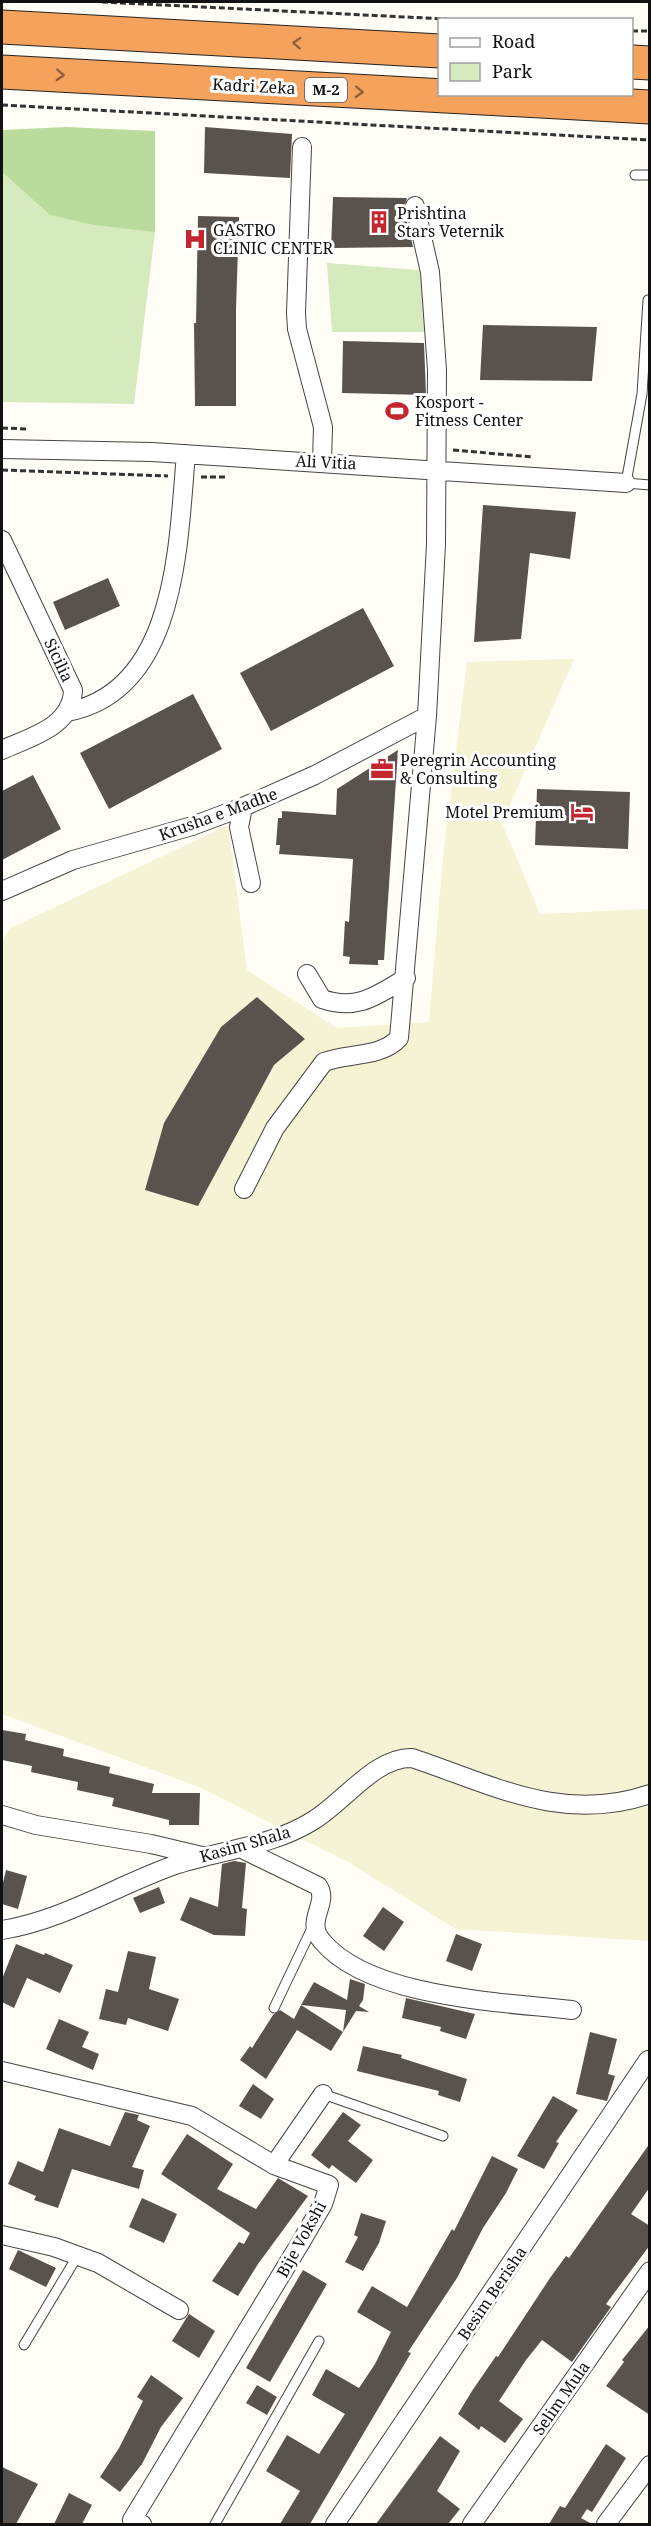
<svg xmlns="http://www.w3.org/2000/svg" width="651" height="2526" font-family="'Noto Serif',serif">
  <rect width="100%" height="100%" fill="#fffdf5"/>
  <path fill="#f6f3d4" d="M 574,659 L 502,823 L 540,914 L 649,909 L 649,1941 L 456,1929 L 348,1862 L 199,1787 L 2,1714 L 2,942 L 11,928 L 228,825 L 247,970 L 337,1028 L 429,1022 L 443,857 L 467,662 Z"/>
  <path fill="#d5ebbd" d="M 2,172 L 50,215 L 155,232 L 134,404 L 2,402 Z
    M 327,263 L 419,270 L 433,332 L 332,332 Z"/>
  <path fill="#b9dc9c" d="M 66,127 L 155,131 L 155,232 L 94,225 L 50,215 L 2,172 L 3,130 Z"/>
  <path fill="#5a524d" d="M 205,127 L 292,134 L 290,178 L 204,173 Z
    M 333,197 L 407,198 L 404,208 L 413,247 L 331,248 Z
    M 198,216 L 239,217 L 236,310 L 236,406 L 195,406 L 194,323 L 196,323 Z
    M 483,325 L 597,327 L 592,381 L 480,380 Z
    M 343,341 L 424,343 L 426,395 L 342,393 Z
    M 483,505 L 576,512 L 570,559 L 530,553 L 521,639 L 474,642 Z
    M 108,578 L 120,606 L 65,630 L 53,602 Z
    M 363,608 L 394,666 L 271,731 L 240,673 Z
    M 193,694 L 222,749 L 109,809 L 80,753 Z
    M 398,750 L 384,960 L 378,960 L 378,965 L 349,964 L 350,957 L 343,956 L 345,921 L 349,922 L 353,859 L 279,854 L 280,845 L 276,845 L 278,818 L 282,818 L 282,811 L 336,815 L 337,789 Z
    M 33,775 L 61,829 L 2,860 L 2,791 Z
    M 537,789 L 630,792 L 628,849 L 535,845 Z
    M 257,997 L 305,1039 L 274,1065 L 198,1206 L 145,1190 L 164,1123 L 221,1027 Z
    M 2,1730 L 26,1734 L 25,1740 L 64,1749 L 63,1756 L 110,1767 L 109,1773 L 154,1784 L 152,1793 L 200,1793 L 199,1825 L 169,1825 L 169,1820 L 112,1806 L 114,1798 L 77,1790 L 78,1782 L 31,1772 L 32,1766 L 2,1760 Z
    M 234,1861 L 246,1863 L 242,1908 L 247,1909 L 245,1936 L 214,1935 L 180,1920 L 190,1897 L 218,1907 L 222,1864 Z
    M 6,1870 L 27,1876 L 18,1909 L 2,1904 L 2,1887 Z
    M 159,1887 L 165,1903 L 140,1913 L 133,1898 Z
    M 383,1907 L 404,1922 L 384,1951 L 363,1936 Z
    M 456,1934 L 482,1944 L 472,1971 L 446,1961 Z
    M 16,1944 L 44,1955 L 45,1953 L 73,1965 L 60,1993 L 27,1978 L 14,2008 L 2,2002 L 2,1979 Z
    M 128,1951 L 156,1957 L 149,1989 L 179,1999 L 168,2031 L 128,2018 L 126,2025 L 99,2019 L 106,1989 L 118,1992 Z
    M 350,1979 L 365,1984 L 363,2000 L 359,2006 L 369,2012 L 356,2011 L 343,2032 L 346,2010 L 301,2005 L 314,1982 L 347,2000 Z
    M 406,1998 L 475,2014 L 466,2039 L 440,2031 L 441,2027 L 402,2018 Z
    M 301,2005 L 343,2032 L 331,2051 L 297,2030 L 266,2079 L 240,2060 L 250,2046 L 252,2048 L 273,2015 L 280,2010 L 294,2019 Z
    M 59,2019 L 89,2032 L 82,2047 L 99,2054 L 93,2070 L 46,2049 Z
    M 590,2032 L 617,2039 L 608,2074 L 615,2076 L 607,2101 L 576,2094 Z
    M 363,2046 L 402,2055 L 401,2058 L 467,2079 L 460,2102 L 438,2095 L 439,2091 L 357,2071 Z
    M 253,2084 L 274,2099 L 261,2119 L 239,2106 Z
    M 553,2096 L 578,2110 L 556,2142 L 559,2143 L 544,2169 L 517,2156 Z
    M 125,2112 L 139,2115 L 137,2120 L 150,2126 L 132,2167 L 144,2170 L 139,2189 L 72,2169 L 58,2208 L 34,2200 L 36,2196 L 8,2184 L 18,2161 L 43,2172 L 59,2128 L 110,2146 Z
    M 343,2112 L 361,2125 L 348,2141 L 373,2160 L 356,2183 L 332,2165 L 329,2169 L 311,2155 Z
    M 187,2134 L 233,2164 L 217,2189 L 256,2209 L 278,2178 L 308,2196 L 258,2264 L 238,2296 L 212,2281 L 239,2242 L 244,2244 L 250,2233 L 161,2174 Z
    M 650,2143 L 650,2187 L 631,2214 L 650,2226 L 650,2245 L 606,2304 L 611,2307 L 572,2362 L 542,2340 L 526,2360 L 499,2401 L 523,2419 L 505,2443 L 481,2426 L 479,2430 L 458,2414 L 472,2391 L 496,2356 L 498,2357 L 550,2278 L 566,2256 L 569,2258 Z
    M 492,2156 L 518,2169 L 506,2193 L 483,2228 L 457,2278 L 408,2352 L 411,2353 L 310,2524 L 280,2524 L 300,2491 L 266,2471 L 287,2435 L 319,2454 L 345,2414 L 312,2395 L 326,2369 L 359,2388 L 375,2364 L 391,2332 L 357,2312 L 372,2286 L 407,2307 L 452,2229 L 454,2231 Z
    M 142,2198 L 177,2214 L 164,2243 L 129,2227 Z
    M 361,2213 L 386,2221 L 379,2243 L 363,2271 L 345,2262 L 358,2237 L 354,2235 Z
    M 18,2250 L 56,2268 L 46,2287 L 9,2269 Z
    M 303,2270 L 327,2284 L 270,2382 L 246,2368 Z
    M 189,2314 L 215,2331 L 199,2358 L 172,2341 Z
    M 650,2325 L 650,2415 L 606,2386 L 624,2362 L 622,2360 Z
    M 151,2375 L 183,2398 L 161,2427 L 142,2464 L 120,2492 L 100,2477 L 119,2448 L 143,2401 L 137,2397 Z
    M 257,2385 L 277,2397 L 267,2415 L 246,2403 Z
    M 440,2436 L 460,2451 L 437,2491 L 460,2509 L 448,2524 L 376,2524 Z
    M 606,2444 L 626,2458 L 592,2512 L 587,2509 L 581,2518 L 592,2524 L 549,2524 L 560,2506 L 565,2508 Z
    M 2,2467 L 38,2484 L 16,2524 L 2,2524 Z
    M 69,2493 L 92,2505 L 82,2524 L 54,2524 Z"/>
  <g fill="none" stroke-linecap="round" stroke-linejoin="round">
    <g stroke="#444" stroke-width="11">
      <path id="lane" d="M 635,175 L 650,175
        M 648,300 L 642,394 L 626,483 L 650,485
        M 274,2008 L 314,1924
        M 323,2094 L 443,2136
        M 24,2345 L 78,2255
        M 215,2524 L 319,2341"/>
    </g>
    <g stroke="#444" stroke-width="20">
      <path id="street" d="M 302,147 L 296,313 L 297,329 L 323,427 L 322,462
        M 2,449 L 152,452 L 626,483
        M 2,540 L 73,690 C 72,727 30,737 2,750
        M 67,712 C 178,691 178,542 186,454
        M 243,807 L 239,827 L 251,883
        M 2,891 L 73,860 L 192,826 L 243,807 L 315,775 L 427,716
        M 307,974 L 322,999 C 357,1011 376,996 406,978
        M 244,1189 L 275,1128 L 324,1062 C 347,1053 381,1058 399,1038 L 427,716 L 436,544 L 437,370 L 430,272 L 415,206
        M 2,1815 L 36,1825 L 151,1844 L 202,1856
        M 240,1848 L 318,1886 C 330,1903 304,1921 322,1941 C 369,1998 503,2002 572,2010
        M 2,1930 C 63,1920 114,1887 172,1866 C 218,1850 272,1847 314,1820 C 345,1801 375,1757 412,1758 C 493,1785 563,1824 650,1794
        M 2,2071 L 192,2116 L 274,2165 L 329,2185 L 323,2204 L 301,2242 L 132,2520 L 142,2524
        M 274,2165 L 323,2094
        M 2,2235 L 54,2247 L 98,2263 L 179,2310
        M 335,2524 L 648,2060
        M 472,2524 L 650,2271
        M 606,2524 L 650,2465"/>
    </g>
    <g stroke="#222" stroke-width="35">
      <path id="highway" d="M 2,27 L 440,51
        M 632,62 L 650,63
        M 2,72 L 650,107"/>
    </g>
    <path stroke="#333" stroke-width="3" stroke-dasharray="6 3" stroke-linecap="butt" d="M 102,2 L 466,20
      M 632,31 L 650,31
      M 2,105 L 650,140
      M 2,428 L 27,429
      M 453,450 L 533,457
      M 2,470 L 168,476
      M 201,477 L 225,477"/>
    <use href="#lane" stroke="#fff" stroke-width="9"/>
    <use href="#street" stroke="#fff" stroke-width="18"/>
    <use href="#highway" stroke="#f5a25d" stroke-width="33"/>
  </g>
  <defs><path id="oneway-chevron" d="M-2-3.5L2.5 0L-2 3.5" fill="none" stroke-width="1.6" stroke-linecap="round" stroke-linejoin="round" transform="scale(1.5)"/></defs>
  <g stroke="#8e613b">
    <use href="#oneway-chevron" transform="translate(297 43) rotate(-177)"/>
    <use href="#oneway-chevron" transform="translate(60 75) rotate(3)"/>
    <use href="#oneway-chevron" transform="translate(359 92) rotate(3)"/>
  </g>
  <defs>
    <g id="building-bare" transform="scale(1.8)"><path d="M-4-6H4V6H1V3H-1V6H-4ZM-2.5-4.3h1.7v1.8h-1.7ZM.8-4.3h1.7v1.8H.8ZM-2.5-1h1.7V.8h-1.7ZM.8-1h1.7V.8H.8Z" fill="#c4262e" stroke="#fff" stroke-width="2.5" paint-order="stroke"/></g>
    <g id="hospital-bare" transform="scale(1.8)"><path d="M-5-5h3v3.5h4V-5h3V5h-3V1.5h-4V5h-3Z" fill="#c4262e" stroke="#fff" stroke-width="2.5" paint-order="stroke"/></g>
    <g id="stadium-bare" transform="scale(1.8)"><path d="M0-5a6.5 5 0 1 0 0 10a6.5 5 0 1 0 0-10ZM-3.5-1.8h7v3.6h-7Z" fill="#c4262e" stroke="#fff" stroke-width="2.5" paint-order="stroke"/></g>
    <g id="office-bare" transform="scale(1.8)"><path d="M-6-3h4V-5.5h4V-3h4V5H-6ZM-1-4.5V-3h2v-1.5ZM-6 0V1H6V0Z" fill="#c4262e" stroke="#fff" stroke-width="2.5" paint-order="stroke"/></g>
    <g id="hotel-bare" transform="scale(1.8)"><path d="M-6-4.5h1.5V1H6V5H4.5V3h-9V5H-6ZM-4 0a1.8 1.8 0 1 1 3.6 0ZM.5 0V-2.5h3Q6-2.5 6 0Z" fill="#c4262e" stroke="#fff" stroke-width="2.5" paint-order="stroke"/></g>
  </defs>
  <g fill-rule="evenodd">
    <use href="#building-bare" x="379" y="222"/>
    <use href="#hospital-bare" x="195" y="239"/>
    <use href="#stadium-bare" x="397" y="411"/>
    <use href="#office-bare" x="382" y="769"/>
    <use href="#hotel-bare" x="582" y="812"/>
  </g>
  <g text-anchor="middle" stroke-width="6" stroke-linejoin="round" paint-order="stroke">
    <rect fill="#fff" stroke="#585858" stroke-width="1.5" x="305" y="78" width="42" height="24" rx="4.5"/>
    <g font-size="15" font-weight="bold" fill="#111">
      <text x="326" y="95">M-2</text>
    </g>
    <g font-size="16" fill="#111" stroke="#fff">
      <text transform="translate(254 86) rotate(3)" y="6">Kadri Zeka</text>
      <text transform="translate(326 462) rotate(3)" y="6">Ali Vitia</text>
      <text transform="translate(59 660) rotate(65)" y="6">Sicilia</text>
      <text transform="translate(218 814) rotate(-20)" y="6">Krusha e Madhe</text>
      <text transform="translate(245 1844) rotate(-16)" y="6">Kasim Shala</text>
      <text transform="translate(301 2239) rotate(-61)" y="6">Bije Vokshi</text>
      <text transform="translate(492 2293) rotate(-56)" y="6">Besim Berisha</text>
      <text transform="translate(561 2398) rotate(-55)" y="6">Selim Mula</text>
    </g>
    <g font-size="16" fill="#111" stroke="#fff" text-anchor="start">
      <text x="397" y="219">Prishtina<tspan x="397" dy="18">Stars Veternik</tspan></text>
      <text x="213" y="236">GASTRO<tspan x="213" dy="18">CLINIC CENTER</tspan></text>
      <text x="415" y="408">Kosport -<tspan x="415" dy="18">Fitness Center</tspan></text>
      <text x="400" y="766">Peregrin Accounting<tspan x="400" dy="18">&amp; Consulting</tspan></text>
      <text x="564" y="818" text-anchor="end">Motel Premium</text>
    </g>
  </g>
  <rect width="651" height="2526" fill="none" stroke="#111111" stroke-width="6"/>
  <rect x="438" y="18" width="195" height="78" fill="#ffffff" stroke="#a0a0a0" stroke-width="1.5"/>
  <rect x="450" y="38" width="30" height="9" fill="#ffffff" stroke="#a0a0a0" stroke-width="1.5"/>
  <text x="492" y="48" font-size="18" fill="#111111">Road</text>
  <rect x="450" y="63" width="30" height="18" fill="#d5ebbd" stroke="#a0a0a0" stroke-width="1.5"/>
  <text x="492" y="78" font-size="18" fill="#111111">Park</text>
</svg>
